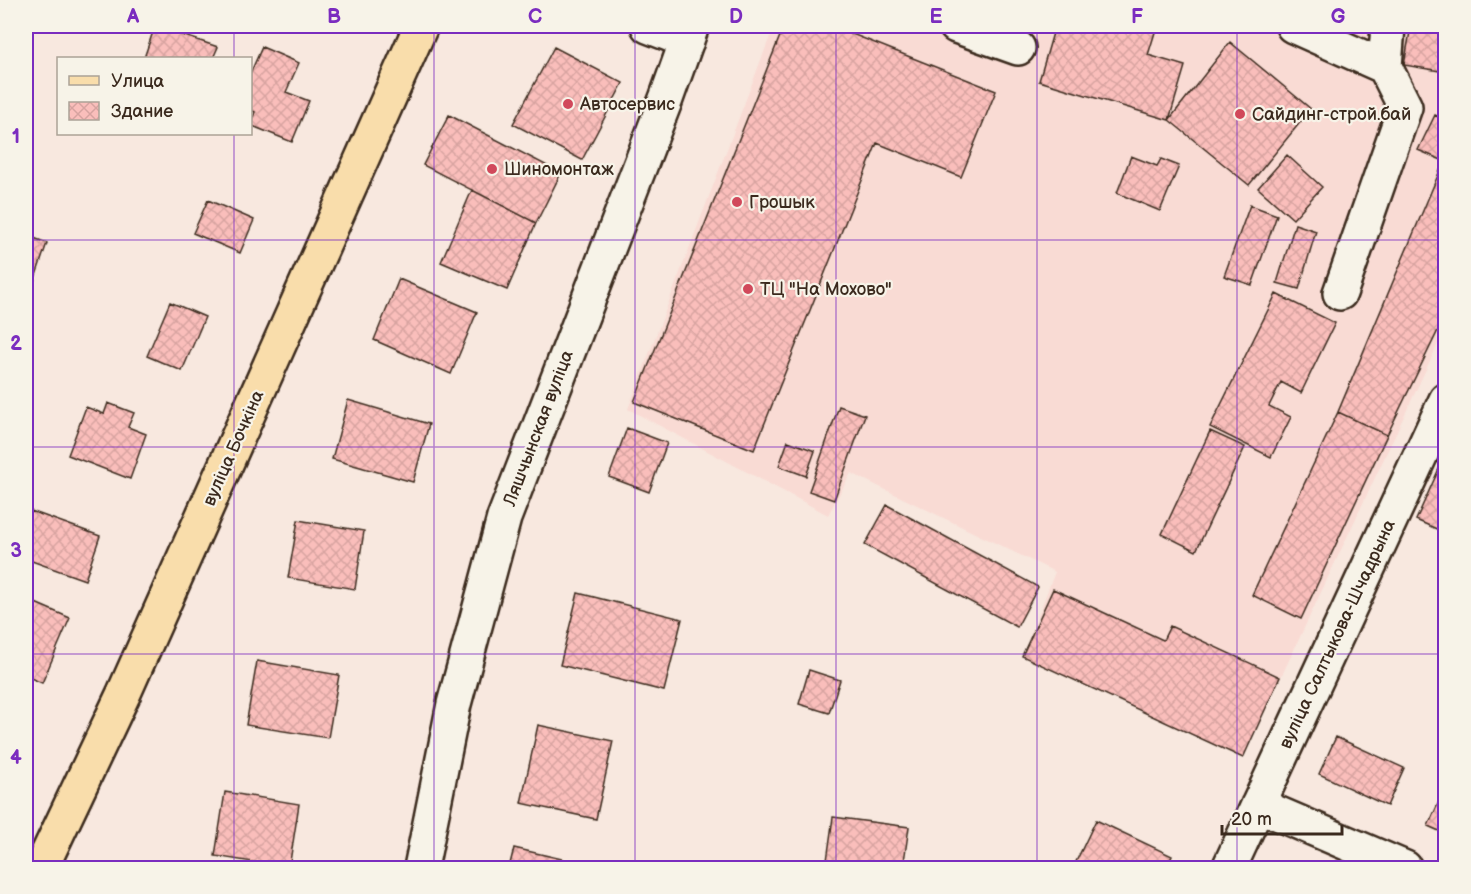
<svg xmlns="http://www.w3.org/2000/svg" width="1471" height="894" font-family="'Balsamiq Sans',sans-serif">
  <defs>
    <pattern id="building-cross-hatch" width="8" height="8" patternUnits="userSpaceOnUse" patternTransform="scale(1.5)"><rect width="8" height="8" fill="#fabebb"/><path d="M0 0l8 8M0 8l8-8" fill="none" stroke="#d7a3a0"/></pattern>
  </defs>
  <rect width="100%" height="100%" fill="#f8e8df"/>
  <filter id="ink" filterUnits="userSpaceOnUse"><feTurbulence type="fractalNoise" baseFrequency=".0167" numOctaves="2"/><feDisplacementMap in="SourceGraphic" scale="12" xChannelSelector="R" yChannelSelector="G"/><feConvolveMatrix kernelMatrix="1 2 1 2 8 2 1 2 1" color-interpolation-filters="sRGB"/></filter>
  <g filter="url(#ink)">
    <path fill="#f9dbd4" d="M 774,26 L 1445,26 L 1445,329 L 1243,758 L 1022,656 L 1055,572 L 851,473 L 828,515 L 628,409 Z"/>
    <path fill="url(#building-cross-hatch)" stroke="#3b2a1e" stroke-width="1.5" d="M 155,26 L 218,47 L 213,58 L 144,58 Z
      M 784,26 L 832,26 L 996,91 L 961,177 L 877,143 L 754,450 L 634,402 Z
      M 1055,26 L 1082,32 L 1084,26 L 1144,26 L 1156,29 L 1148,55 L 1185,66 L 1169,120 L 1039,81 Z
      M 1411,26 L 1446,26 L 1446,72 L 1404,65 Z
      M 1230,42 L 1311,109 L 1249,185 L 1169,120 Z
      M 262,47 L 299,63 L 286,92 L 309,101 L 292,142 L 250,125 L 255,112 L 250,110 L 250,74 Z
      M 554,47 L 623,83 L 582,160 L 513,124 Z
      M 449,115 L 561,173 L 536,223 L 423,165 Z
      M 1435,115 L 1446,120 L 1446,314 L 1387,435 L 1338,412 L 1444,161 L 1418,150 Z
      M 1287,155 L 1322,187 L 1293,219 L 1258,188 Z
      M 1131,156 L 1157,166 L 1161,159 L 1179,166 L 1160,211 L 1117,193 Z
      M 472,190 L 536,223 L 507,290 L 441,262 Z
      M 208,200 L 254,220 L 240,253 L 193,233 Z
      M 1250,205 L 1277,215 L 1252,285 L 1224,276 Z
      M 1295,224 L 1316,231 L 1299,289 L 1277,283 Z
      M 26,235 L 47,243 L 30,293 L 26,291 Z
      M 399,279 L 477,312 L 451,374 L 374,340 Z
      M 1276,294 L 1335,323 L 1301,393 L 1281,382 L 1269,406 L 1291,417 L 1271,457 L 1210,427 Z
      M 170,302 L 205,317 L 182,371 L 147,356 Z
      M 348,400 L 429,424 L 413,482 L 332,459 Z
      M 108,403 L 134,413 L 128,427 L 146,434 L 130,479 L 68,455 L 86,407 L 104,414 Z
      M 839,406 L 865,415 L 834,500 L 809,491 Z
      M 1338,412 L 1387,435 L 1301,619 L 1252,595 Z
      M 627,428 L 667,443 L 649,492 L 609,477 Z
      M 1210,431 L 1245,447 L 1196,551 L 1162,534 Z
      M 788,441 L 815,451 L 806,476 L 779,466 Z
      M 1442,462 L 1446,464 L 1446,533 L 1416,520 Z
      M 887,505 L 1038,587 L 1017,627 L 865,545 Z
      M 31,511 L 100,536 L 85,580 L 26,559 L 26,528 Z
      M 298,520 L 364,531 L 355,589 L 288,578 Z
      M 1053,589 L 1163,640 L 1170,626 L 1280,677 L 1243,758 L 1022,656 Z
      M 578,593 L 682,619 L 664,691 L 560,665 Z
      M 26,599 L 70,618 L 42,683 L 26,676 Z
      M 257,661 L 339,675 L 328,738 L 246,725 Z
      M 809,670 L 840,680 L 829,713 L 799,704 Z
      M 538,725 L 613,741 L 596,819 L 521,803 Z
      M 1336,737 L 1404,768 L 1387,806 L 1319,774 Z
      M 1446,786 L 1446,834 L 1428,826 Z
      M 225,792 L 299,804 L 289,868 L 215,856 Z
      M 833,817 L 909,827 L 903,868 L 826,868 Z
      M 1096,820 L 1172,856 L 1166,868 L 1073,868 Z
      M 514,848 L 601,868 L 509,868 Z"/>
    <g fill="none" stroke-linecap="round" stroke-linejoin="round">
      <g stroke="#3b2a1e" stroke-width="38">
        <path id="minor" d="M 648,26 L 687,41
          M 956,26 L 1018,48
          M 1293,26 L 1385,67
          M 1340,293 L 1405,107 L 1385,67 L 1388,26
          M 1258,805 L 1405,868
          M 421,868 L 454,704 L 504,518 L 666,99 L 692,26
          M 1229,868 L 1446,400"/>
      </g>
      <g stroke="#3b2a1e" stroke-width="38">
        <path id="major" d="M 41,868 L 123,695 L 421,26"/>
      </g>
      <use href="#minor" stroke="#f7f3e8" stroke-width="33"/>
      <use href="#major" stroke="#f9ddab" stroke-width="33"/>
    </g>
  </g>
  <path fill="none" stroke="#7b2cbf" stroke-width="1.5" stroke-opacity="0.55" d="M 234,26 L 234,58M 434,26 L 434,868M 635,26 L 635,868M 836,26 L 836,868M 1037,26 L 1037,868M 1237,26 L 1237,868M 234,134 L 234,868M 26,240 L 1446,240M 26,447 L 1446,447M 26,654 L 1446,654"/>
  <g fill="#d1495b" stroke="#f7f3e8" stroke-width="2">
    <circle cx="568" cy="104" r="6"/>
    <circle cx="1240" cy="114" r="6"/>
    <circle cx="492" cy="169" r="6"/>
    <circle cx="737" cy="202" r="6"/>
    <circle cx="748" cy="289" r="6"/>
  </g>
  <g text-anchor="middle" stroke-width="4.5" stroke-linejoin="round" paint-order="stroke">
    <g font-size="18" fill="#3b2a1e" stroke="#f7f3e8" text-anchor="start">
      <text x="580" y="110">Автосервис</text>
      <text x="1252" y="120">Сайдинг-строй.бай</text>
      <text x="504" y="175">Шиномонтаж</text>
      <text x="749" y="208">Грошык</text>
      <text x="760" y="295">ТЦ "На Мохово"</text>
    </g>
    <g font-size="18" fill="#3b2a1e" stroke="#f7f3e8">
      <text transform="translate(538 428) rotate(-69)" y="6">Ляшчынская вуліца</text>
      <text transform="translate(233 448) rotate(-66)" y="6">вуліца Бочкіна</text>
      <text transform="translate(1337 634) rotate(-65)" y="6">вуліца Салтыкова-Шчадрына</text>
    </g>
  </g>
  <rect width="1471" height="894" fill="none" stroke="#f7f3e8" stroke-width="66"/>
  <rect x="57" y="57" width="195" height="78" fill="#f7f3e8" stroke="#aca397" stroke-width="1.5"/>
  <rect x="69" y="76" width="30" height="9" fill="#f9ddab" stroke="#aca397" stroke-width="1.5"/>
  <text x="111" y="87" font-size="18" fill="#3b2a1e">Улица</text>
  <rect x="69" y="102" width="30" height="18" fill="url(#building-cross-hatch)" stroke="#aca397" stroke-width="1.5"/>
  <text x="111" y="117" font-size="18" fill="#3b2a1e">Здание</text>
  <path d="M1222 825v9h120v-9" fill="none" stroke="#3b2a1e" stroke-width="3"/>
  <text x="1231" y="825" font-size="18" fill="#3b2a1e" stroke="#f7f3e8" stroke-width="4.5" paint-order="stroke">20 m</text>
  <rect x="33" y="33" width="1405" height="828" fill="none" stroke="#7b2cbf" stroke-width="2"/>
  <g font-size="20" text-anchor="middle" font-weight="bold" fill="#7b2cbf">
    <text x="133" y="23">A</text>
    <text x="334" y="23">B</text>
    <text x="535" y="23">C</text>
    <text x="736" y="23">D</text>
    <text x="936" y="23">E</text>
    <text x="1137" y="23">F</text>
    <text x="1338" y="23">G</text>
    <text x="16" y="143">1</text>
    <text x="16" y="350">2</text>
    <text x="16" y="557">3</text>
    <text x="16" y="764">4</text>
  </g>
</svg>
